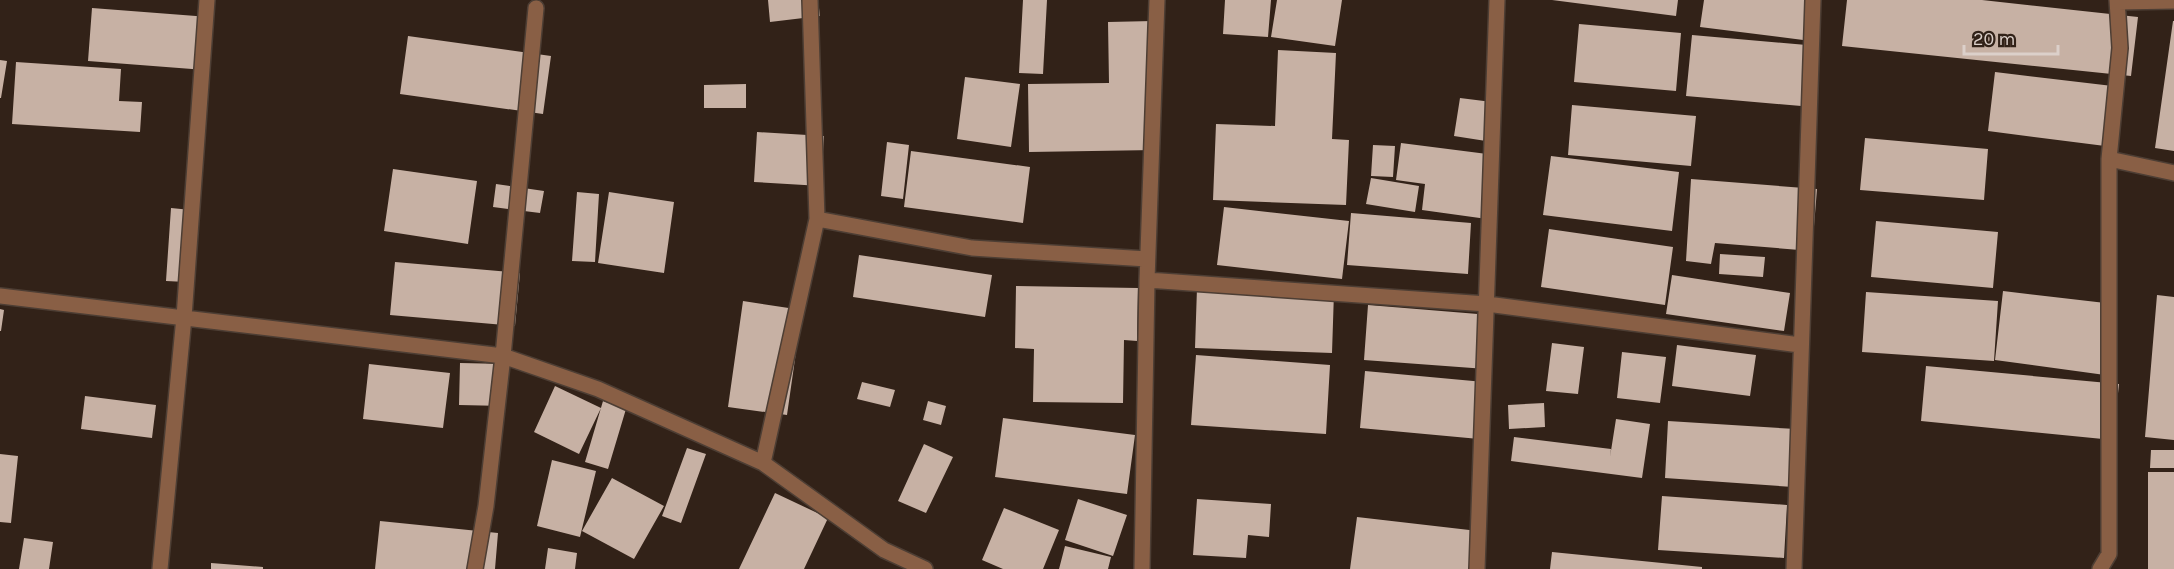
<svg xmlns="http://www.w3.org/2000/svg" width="2174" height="569" font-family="Karla,sans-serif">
  <rect width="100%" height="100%" fill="#322218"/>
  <path fill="#c7b1a4" d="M 768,0 L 818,0 L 820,16 L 770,22 Z
    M 1023,0 L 1047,0 L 1043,74 L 1019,73 Z
    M 1225,0 L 1271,0 L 1268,37 L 1223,34 Z
    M 1277,0 L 1342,0 L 1335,46 L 1271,37 Z
    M 1552,0 L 1678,0 L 1676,16 Z
    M 1704,0 L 1816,0 L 1811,41 L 1700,27 Z
    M 1847,0 L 1982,0 L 2138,17 L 2131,76 L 1842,46 Z
    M 92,8 L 209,17 L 205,70 L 88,61 Z
    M 1153,21 L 1155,150 L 1029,152 L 1028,84 L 1109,83 L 1108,22 Z
    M 2173,21 L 2174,21 L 2174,151 L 2155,148 Z
    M 1579,24 L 1681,33 L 1676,91 L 1574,82 Z
    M 1692,35 L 1818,46 L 1813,107 L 1686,96 Z
    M 408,36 L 551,56 L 543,114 L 400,94 Z
    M 1278,50 L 1336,53 L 1332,139 L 1349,140 L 1346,205 L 1213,200 L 1216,124 L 1275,126 Z
    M 0,60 L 7,61 L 1,98 L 0,98 Z
    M 16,62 L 121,69 L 119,101 L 142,102 L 140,132 L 12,124 Z
    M 1995,72 L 2121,87 L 2113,147 L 1988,131 Z
    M 965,77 L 1020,84 L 1011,147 L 957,139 Z
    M 746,84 L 746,108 L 704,108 L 704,85 Z
    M 1460,98 L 1492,102 L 1486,141 L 1454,136 Z
    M 1572,105 L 1696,116 L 1691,166 L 1568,155 Z
    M 757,132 L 824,136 L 821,186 L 754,182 Z
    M 1865,138 L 1988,149 L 1984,200 L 1860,190 Z
    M 887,142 L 909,145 L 903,199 L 881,196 Z
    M 1401,143 L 1495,155 L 1487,219 L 1422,210 L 1425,184 L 1396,180 Z
    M 1373,145 L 1395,146 L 1393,177 L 1371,176 Z
    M 911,151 L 1030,167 L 1023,223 L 904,207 Z
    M 1551,156 L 1679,172 L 1672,231 L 1543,215 Z
    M 393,169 L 477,181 L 468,244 L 384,231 Z
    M 1371,178 L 1419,186 L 1415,212 L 1366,204 Z
    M 1691,179 L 1817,189 L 1812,251 L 1715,243 L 1711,264 L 1686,261 Z
    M 496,184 L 544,191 L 540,213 L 493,207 Z
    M 577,192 L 599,194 L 595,262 L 572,261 Z
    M 609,192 L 674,202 L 664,273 L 598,263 Z
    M 1224,207 L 1349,221 L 1342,279 L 1217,265 Z
    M 171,208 L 191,210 L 186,282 L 166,281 Z
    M 1351,213 L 1471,223 L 1468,274 L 1347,265 Z
    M 1876,221 L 1998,232 L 1993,288 L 1871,277 Z
    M 1549,229 L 1673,247 L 1665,305 L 1541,287 Z
    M 1720,254 L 1765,257 L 1763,277 L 1719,274 Z
    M 859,255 L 992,275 L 985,317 L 853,297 Z
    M 395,262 L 520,273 L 515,326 L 390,315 Z
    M 1672,275 L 1790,293 L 1784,331 L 1666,314 Z
    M 1016,286 L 1138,288 L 1137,341 L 1124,340 L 1123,403 L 1033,402 L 1034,349 L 1015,348 Z
    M 1197,288 L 1334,292 L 1332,353 L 1195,348 Z
    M 2003,291 L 2114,304 L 2105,375 L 1995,360 Z
    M 1866,292 L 1998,301 L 1994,361 L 1862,352 Z
    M 2157,295 L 2174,297 L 2174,440 L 2145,437 Z
    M 743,301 L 802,310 L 787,415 L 728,407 Z
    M 1368,305 L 1490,315 L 1486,369 L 1364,360 Z
    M 0,309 L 4,310 L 1,331 L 0,331 Z
    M 1552,343 L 1584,347 L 1578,394 L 1546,391 Z
    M 1677,345 L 1756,355 L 1750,396 L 1672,386 Z
    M 1622,352 L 1666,357 L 1660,403 L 1617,398 Z
    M 1196,355 L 1330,365 L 1326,434 L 1191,425 Z
    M 460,363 L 506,364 L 504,406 L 459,405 Z
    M 369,364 L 450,373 L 443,428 L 363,419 Z
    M 1926,366 L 2119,384 L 2113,440 L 1921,421 Z
    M 1365,371 L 1484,382 L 1479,439 L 1360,428 Z
    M 862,382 L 895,390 L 890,407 L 857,399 Z
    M 555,386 L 601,408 L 579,454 L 534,432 Z
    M 85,396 L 156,405 L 152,438 L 81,429 Z
    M 603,401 L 626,409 L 608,469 L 585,462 Z
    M 928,401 L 946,406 L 941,425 L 923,420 Z
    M 1544,403 L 1545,427 L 1509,429 L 1508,405 Z
    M 1003,418 L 1135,435 L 1127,494 L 995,477 Z
    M 1616,419 L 1650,424 L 1642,478 L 1511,461 L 1514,437 L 1611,449 L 1610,457 Z
    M 1668,421 L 1796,429 L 1793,487 L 1665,478 Z
    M 924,444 L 953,457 L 926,513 L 898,501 Z
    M 687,448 L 706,454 L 681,523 L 662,516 Z
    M 2151,450 L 2174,450 L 2174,468 L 2150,468 Z
    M 0,454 L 18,456 L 11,523 L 0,522 Z
    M 552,460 L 596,471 L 580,537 L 537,526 Z
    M 2148,472 L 2174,472 L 2174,569 L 2148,569 Z
    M 612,478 L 664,506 L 634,559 L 582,531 Z
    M 775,493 L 828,518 L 804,569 L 739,569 Z
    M 1662,496 L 1787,505 L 1784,558 L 1658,550 Z
    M 1078,499 L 1127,515 L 1113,556 L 1065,540 Z
    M 1197,499 L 1271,504 L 1269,537 L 1248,535 L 1246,558 L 1193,555 Z
    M 1004,508 L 1059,530 L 1043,569 L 1003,569 L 982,560 Z
    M 1357,517 L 1478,531 L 1474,569 L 1350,569 Z
    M 380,521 L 498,533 L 495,569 L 375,569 Z
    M 24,538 L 53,542 L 49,569 L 19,569 Z
    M 1065,546 L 1111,557 L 1108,569 L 1059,569 Z
    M 548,548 L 577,553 L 575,569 L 545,569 Z
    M 1552,552 L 1702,567 L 1702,569 L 1550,569 Z
    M 211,563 L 263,567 L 263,569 L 211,569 Z"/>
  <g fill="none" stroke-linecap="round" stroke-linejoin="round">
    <g stroke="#4d3e34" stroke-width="18">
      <path id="minor" d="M 2118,2 L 2174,1
        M 2109,159 L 2174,173
        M 817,219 L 972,248 L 1147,259
        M 1147,280 L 1487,304 L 1800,345
        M 0,296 L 503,356 L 536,8
        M 763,463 L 817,219 L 810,0
        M 160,569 L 184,317 L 207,0
        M 475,569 L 486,506 L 503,356 L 598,389 L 763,463 L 884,550 L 925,569
        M 1142,569 L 1147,280 L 1157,0
        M 1477,569 L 1497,0
        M 1794,569 L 1813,0
        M 2100,569 L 2109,554 L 2109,159 L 2120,48 L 2117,0"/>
    </g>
    <use href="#minor" stroke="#895f45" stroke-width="15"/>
  </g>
  <path d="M1964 45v9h94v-9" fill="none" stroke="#dcd0ca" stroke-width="3"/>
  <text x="1973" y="45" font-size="18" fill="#dcd0ca" stroke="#322218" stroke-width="4.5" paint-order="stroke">20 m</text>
</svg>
